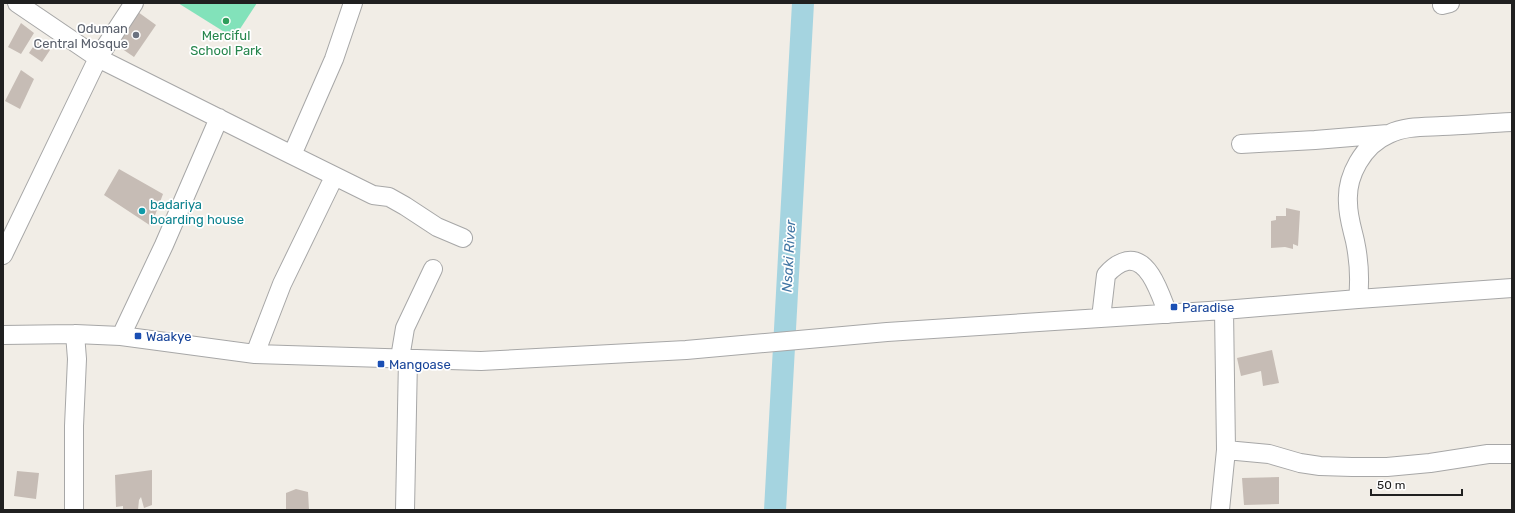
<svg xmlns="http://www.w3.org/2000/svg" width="1515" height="513" viewBox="0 0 1515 513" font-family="Rubik,sans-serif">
<rect width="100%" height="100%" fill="#f1ede6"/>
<!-- pitch -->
<path fill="#82e2ba" d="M 178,3 L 257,3 L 234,38 Z"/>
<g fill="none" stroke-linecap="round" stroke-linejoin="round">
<!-- river -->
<path stroke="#a5d4e0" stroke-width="22" d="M 775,510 L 803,3"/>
</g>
<!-- building -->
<path fill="#c6bcb5" d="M 138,12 L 156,25 L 134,57 L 115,44 Z
M 21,23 L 34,33 L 21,54 L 8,47 Z
M 39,38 L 52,47 L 42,62 L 29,53 Z
M 21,70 L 34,79 L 20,109 L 5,101 Z
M 119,169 L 163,194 L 151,226 L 104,195 Z
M 1286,208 L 1300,211 L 1298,246 L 1293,244 L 1293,249 L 1285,247 L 1271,248 L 1271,221 L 1276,220 L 1276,216 L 1286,216 Z
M 1272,350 L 1279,383 L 1263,386 L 1261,371 L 1241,376 L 1237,358 Z
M 152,470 L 152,505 L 144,508 L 141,497 L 139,500 L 138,510 L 123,510 L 123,506 L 116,507 L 115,475 Z
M 17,471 L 39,473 L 36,499 L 14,496 Z
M 1279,477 L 1279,504 L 1244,505 L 1242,478 Z
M 296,489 L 308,492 L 309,510 L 286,510 L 286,493 Z"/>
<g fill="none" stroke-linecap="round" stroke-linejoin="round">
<defs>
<path id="minor" d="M 134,3 L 98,58 L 292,155 L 334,59 L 353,3
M 1442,5 L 1450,3
M 1241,144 L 1315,140 L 1388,134
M 292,155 L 373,195 L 389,197 L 405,206 L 437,227 L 463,238
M 3,255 L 98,58 L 17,3
M 1358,299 C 1360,281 1359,260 1355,241 C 1352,228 1348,216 1348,203 C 1346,176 1363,145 1389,134 C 1405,126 1425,127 1442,126 C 1466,125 1489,123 1512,122
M 1101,318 L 1106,275 C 1112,268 1118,263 1127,261 C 1150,257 1161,297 1168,314
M 3,335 L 75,334 L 121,336 L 255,354 L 481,361 L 686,350 L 887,332 L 1224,310 L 1358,299 L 1512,288
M 121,336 L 164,245 L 219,118
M 255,354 L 282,284 L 334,177
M 400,358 L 405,328 L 433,269
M 1226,450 L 1269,454 L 1300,463 L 1320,466 L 1352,467 L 1387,467 L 1430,463 L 1488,454 L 1512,454
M 74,510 L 74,426 L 77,359 L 75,334
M 405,510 L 408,359
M 1220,510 L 1226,450 L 1224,310"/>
</defs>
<!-- minor casing -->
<use href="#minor" stroke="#a7a7a7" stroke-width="20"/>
<!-- minor -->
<use href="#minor" stroke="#fff" stroke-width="18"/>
</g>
<!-- markers -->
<circle fill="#2e9e5b" stroke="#fff" stroke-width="1.5" cx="226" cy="21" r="4"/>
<circle fill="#6b7280" stroke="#fff" stroke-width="1.5" cx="136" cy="35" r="4"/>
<circle fill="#0f9aa8" stroke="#fff" stroke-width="1.5" cx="142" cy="211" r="4"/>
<g fill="#1a4fb4" stroke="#fff" stroke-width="1.5">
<rect x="1170" y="303" width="8" height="8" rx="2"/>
<rect x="134" y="332" width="8" height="8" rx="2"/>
<rect x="377" y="360" width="8" height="8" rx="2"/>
</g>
<g text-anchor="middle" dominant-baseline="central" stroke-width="3.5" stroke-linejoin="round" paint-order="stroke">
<!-- worship labels -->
<g font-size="13" fill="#5b616d" stroke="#fff" text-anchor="end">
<text x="128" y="28">Oduman<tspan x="128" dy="15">Central Mosque</tspan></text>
</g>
<!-- leisure labels -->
<g font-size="13" fill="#27864d" stroke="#fff">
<text x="226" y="35">Merciful<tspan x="226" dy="15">School Park</tspan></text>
</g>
<!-- culture labels -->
<g font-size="13" fill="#0d838f" stroke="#fff" text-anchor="start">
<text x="150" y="204">badariya<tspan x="150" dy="15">boarding house</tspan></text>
</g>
<!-- transit labels -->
<g font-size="13" fill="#164399" stroke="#fff" text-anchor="start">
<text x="1182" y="307">Paradise</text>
<text x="146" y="336">Waakye</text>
<text x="389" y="364">Mangoase</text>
</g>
<!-- water labels -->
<g font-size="14" font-style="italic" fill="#4276a4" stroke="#fff">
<text transform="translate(789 256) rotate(-87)">Nsaki River</text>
</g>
</g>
<!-- border -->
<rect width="1515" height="513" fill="none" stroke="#202020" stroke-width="8"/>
<!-- scale -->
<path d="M1371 489v6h91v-6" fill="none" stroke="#202020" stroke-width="2"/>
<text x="1377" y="489" font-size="12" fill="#202020" stroke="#ffffff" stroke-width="3" paint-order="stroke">50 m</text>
</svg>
